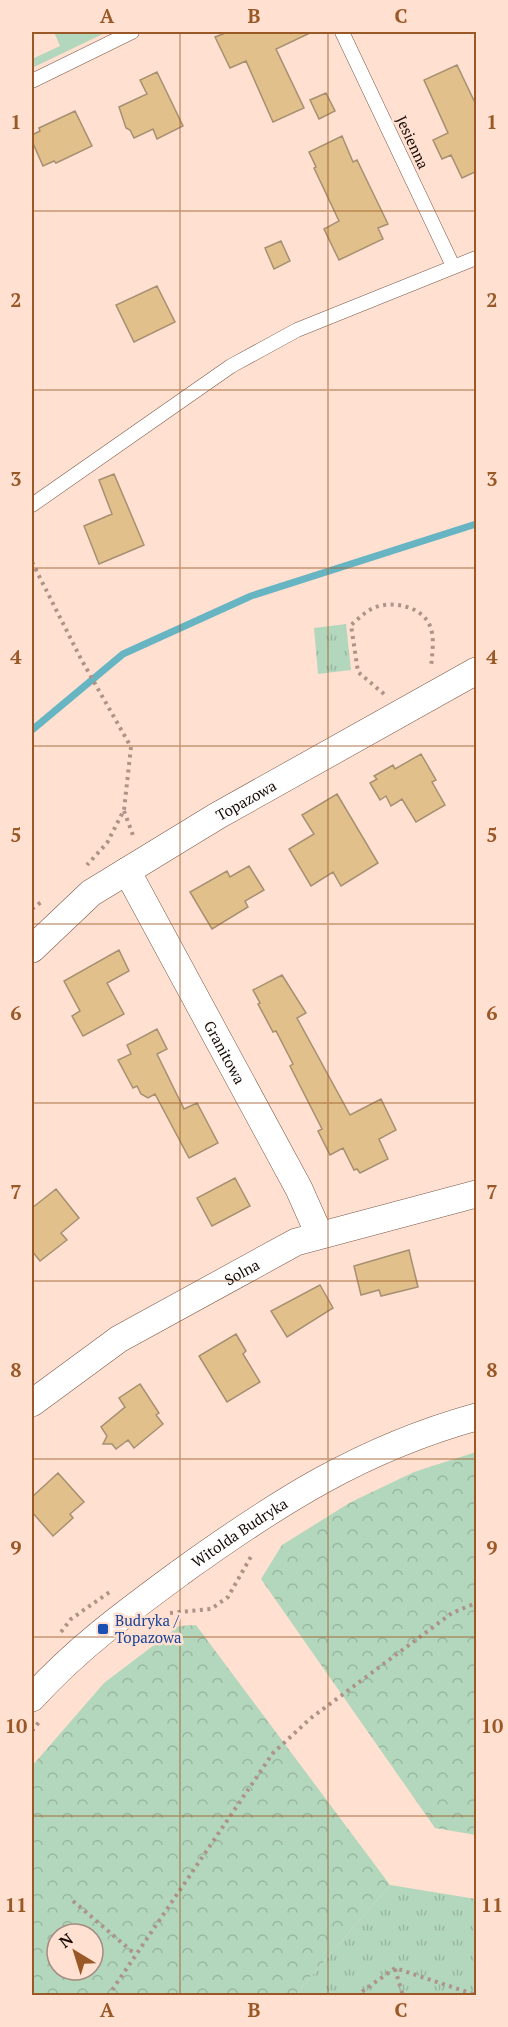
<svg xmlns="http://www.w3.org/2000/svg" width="508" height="2027" viewBox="0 0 508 2027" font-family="'PT Serif',serif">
<defs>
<pattern id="forest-crowns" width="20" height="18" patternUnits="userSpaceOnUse" patternTransform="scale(1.5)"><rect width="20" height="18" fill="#b3d7bc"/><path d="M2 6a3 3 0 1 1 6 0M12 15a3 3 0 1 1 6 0" fill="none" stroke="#99b7a0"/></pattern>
<pattern id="park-tufts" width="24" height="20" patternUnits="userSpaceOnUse" patternTransform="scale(1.5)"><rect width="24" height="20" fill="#b3d7bc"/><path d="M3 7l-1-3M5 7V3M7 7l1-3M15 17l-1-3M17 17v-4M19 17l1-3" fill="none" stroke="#99b7a0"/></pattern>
</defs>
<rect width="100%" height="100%" fill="#ffe0d1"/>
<!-- grass -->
<path fill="#b3d7bc" d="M 54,32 L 107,32 L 32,68 L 32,59 L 60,46 Z"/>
<!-- forest -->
<path fill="url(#forest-crowns)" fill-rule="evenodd" d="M 476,1452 L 476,1835 L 435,1828 L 261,1579 L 282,1545 L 351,1502 L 414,1472 Z
M 196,1625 L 390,1885 L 295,1995 L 32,1996 L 32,1766 L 104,1683 L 179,1626 ZM 57,1934 L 93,1934 L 93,1970 L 57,1970 Z"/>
<!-- park -->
<path fill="url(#park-tufts)" d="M 346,624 L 351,670 L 318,674 L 314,628 Z
M 390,1885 L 476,1899 L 476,1995 L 295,1995 Z"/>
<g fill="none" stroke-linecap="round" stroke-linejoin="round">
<!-- stream -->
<path stroke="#67b5c3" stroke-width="7" d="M 32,730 L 123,654 L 251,596 L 476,524"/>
</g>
<!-- building -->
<path fill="#e2c08b" stroke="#a59071" stroke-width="1.5" d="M 228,32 L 312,32 L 276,49 L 304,108 L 273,122 L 246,61 L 230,68 L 215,37 Z
M 457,65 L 477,107 L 477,171 L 462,178 L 451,155 L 442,159 L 433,140 L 448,133 L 424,80 Z
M 157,72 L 183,126 L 157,139 L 153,129 L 134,138 L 130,130 L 126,128 L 119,107 L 147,94 L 140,80 Z
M 326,93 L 335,111 L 319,119 L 310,100 Z
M 75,111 L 92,146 L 56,163 L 54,161 L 43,166 L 32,141 L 32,135 L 40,131 L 39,128 Z
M 342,136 L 353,162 L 357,160 L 388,224 L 378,228 L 383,239 L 339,260 L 324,229 L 339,221 L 314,168 L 316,167 L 309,152 Z
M 281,241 L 290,261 L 274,269 L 265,248 Z
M 157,286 L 175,322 L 134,342 L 116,305 Z
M 114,474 L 144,545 L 99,564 L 84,526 L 112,514 L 99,480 Z
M 421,754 L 436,780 L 432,782 L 445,805 L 416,822 L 402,799 L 391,806 L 386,796 L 380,800 L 370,783 L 377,779 L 374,776 L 393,765 L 395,769 Z
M 337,794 L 378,863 L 341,886 L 333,872 L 311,886 L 289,849 L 314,834 L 302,815 Z
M 249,866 L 264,890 L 245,901 L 248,907 L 212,929 L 190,892 L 227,871 L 230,877 Z
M 119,950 L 129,971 L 107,983 L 124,1014 L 83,1036 L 72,1016 L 80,1011 L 64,981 Z
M 282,975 L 306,1013 L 297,1018 L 350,1115 L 381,1099 L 396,1130 L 379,1139 L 388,1159 L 360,1173 L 357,1169 L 354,1170 L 343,1148 L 330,1155 L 318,1131 L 322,1129 L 290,1066 L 293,1064 L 276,1031 L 273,1032 L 258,1004 L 260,1003 L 253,990 Z
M 157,1029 L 167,1049 L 157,1054 L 184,1109 L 197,1103 L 218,1143 L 189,1158 L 155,1094 L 148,1098 L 141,1094 L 137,1086 L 133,1088 L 118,1060 L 131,1054 L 127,1045 Z
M 235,1178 L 250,1206 L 212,1226 L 197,1198 Z
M 56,1189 L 79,1218 L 61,1233 L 67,1240 L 40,1261 L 32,1251 L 32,1208 Z
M 409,1250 L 418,1287 L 381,1296 L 379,1290 L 361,1295 L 354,1266 Z
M 320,1285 L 333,1308 L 287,1337 L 271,1311 Z
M 236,1334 L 246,1351 L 243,1354 L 260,1382 L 227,1402 L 199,1356 Z
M 140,1384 L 159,1413 L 156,1415 L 163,1424 L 134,1448 L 128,1440 L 116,1449 L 112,1444 L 103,1444 L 107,1436 L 101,1427 L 125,1407 L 119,1398 Z
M 58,1473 L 84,1502 L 70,1514 L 73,1518 L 53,1536 L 32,1512 L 32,1497 Z"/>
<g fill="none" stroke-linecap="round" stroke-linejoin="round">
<defs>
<path id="service" d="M 342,32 L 453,266
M 32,81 L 132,32
M 32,505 L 231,366 L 297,330 L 476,258"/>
<g id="minor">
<path id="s1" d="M 127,871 L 299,1189 L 319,1234"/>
<path id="s2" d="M 32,949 L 91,893 L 217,816 L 476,671"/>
<path id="s3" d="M 32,1403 L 119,1339 L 296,1242 L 476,1194"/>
<path id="s4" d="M 32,1698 C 76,1649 128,1611 181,1572 C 277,1503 361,1449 476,1417"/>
</g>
</defs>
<!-- service casing -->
<use href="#service" stroke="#795949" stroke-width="15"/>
<!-- minor casing -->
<use href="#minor" stroke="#795949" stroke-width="28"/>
<!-- path -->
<path stroke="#ac9488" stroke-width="4" stroke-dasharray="3 4.5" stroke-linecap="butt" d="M 32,562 L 81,659 L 131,747 L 124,810 L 107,843 L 87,865
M 384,694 L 358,672 L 351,625 C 358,619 365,612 373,608 C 392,600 422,606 430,626 C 435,638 432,654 431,668
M 124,811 L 134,838
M 32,909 L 44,900
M 170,1613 L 211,1609 L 228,1597 L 253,1553
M 61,1632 L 71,1619 L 111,1591
M 32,1731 L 39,1722
M 73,1901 L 135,1954
M 395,1969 L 403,1996
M 108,1996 L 273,1753 L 311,1718 L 452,1613 L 476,1603
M 356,1996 L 395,1968 L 476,1995"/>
<!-- service -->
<use href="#service" stroke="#fff" stroke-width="14"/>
<!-- minor -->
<use href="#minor" stroke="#fff" stroke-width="27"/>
</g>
<!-- grid -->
<path fill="none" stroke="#9a5826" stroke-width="1.5" stroke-opacity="0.55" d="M 180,32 L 180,1996M 328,32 L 328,1996M 32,211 L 476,211M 32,390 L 476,390M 32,568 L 476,568M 32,746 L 476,746M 32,924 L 476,924M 32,1103 L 476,1103M 32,1281 L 476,1281M 32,1459 L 476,1459M 32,1637 L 476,1637M 32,1816 L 476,1816"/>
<!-- markers -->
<rect fill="#1a4fb4" stroke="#ffe0d1" stroke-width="2" x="97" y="1623" width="12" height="12" rx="3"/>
<g text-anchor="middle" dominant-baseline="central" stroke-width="5" stroke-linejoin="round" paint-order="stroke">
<!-- street labels -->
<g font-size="15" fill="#180b06" stroke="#ffe0d1">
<text transform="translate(413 142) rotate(65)">Jesienna</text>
<text stroke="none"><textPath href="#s2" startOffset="262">Topazowa</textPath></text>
<text stroke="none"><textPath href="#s1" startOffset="206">Granitowa</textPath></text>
<text stroke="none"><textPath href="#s3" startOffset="248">Solna</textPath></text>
<text stroke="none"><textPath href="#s4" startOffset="266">Witolda Budryka</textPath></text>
</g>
<!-- transit labels -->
<g font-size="15" fill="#164399" stroke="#ffe0d1" text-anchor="start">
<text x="115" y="1620">Budryka /<tspan x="115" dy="17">Topazowa</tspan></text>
</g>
</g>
<!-- border -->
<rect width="508" height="2027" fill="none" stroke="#ffe0d1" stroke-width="66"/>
<!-- north arrow -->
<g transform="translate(75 1952) rotate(322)"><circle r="28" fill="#ffe0d1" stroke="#a38b80" stroke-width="1.5"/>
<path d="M0-4.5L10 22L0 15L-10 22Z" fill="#9a5826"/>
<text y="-9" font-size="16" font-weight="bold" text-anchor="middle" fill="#180b06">N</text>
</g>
<rect x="33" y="33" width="442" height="1961" fill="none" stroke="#9a5826" stroke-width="2"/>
<g font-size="20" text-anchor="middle" font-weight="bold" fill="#9a5826">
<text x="107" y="23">A</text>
<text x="254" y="23">B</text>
<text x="401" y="23">C</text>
<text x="16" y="129">1</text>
<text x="492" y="129">1</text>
<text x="16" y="307">2</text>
<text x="492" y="307">2</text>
<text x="16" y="486">3</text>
<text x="492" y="486">3</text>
<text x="16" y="664">4</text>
<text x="492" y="664">4</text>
<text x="16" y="842">5</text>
<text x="492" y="842">5</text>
<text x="16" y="1020">6</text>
<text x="492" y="1020">6</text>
<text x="16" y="1199">7</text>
<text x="492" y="1199">7</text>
<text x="16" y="1377">8</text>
<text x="492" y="1377">8</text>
<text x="16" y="1555">9</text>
<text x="492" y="1555">9</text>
<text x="16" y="1733">10</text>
<text x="492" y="1733">10</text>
<text x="16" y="1912">11</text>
<text x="492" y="1912">11</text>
<text x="107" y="2017">A</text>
<text x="254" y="2017">B</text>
<text x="401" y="2017">C</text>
</g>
</svg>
